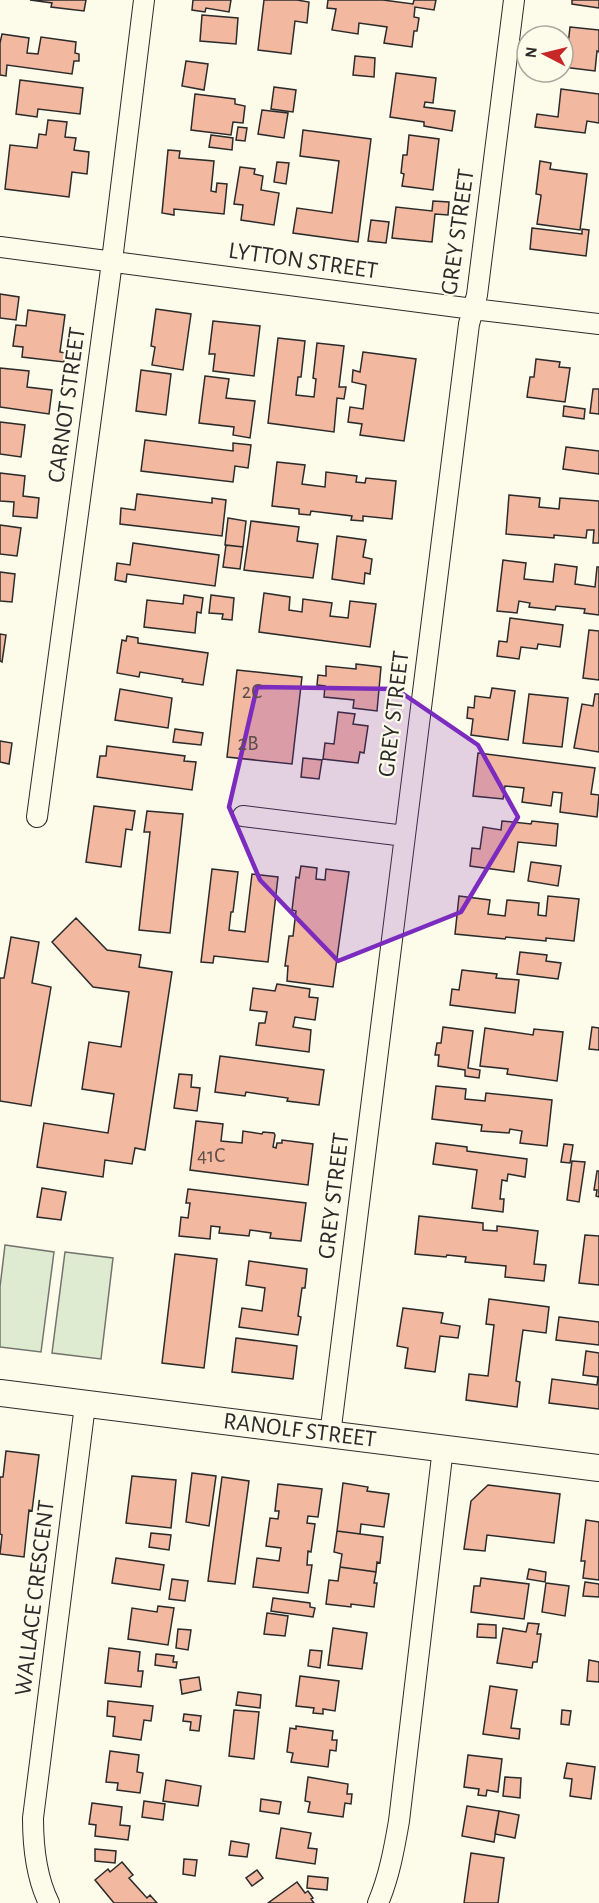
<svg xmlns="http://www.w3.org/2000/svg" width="599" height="1903" viewBox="0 0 599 1903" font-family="'Alegreya Sans',sans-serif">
<rect width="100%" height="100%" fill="#fdfbea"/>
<!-- green -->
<path fill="#deebd1" stroke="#74746e" stroke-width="1.5" d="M 5,1245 L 54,1252 L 41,1352 L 0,1347 L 0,1287 Z
M 65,1252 L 113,1258 L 101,1359 L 52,1353 Z"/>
<!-- building -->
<path fill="#f2b8a0" stroke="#2b2b2b" stroke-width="1.5" d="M 30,0 L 86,0 L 84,11 L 51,7 L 52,3 Z
M 193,0 L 231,0 L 229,12 L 206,8 L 205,12 L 192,10 Z
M 264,0 L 297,0 L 309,2 L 307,23 L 295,21 L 291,54 L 258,50 Z
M 328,0 L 383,0 L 413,4 L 414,0 L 436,0 L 434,10 L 415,7 L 414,17 L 419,18 L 417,31 L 414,31 L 412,47 L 384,43 L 387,27 L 359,23 L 358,34 L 332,30 L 336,9 L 327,8 Z
M 572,0 L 599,0 L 599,8 L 572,4 Z
M 202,15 L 238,18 L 236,44 L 200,41 Z
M 570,27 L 599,30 L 599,52 L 597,51 L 595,71 L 563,67 L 563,45 L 568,45 Z
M 2,34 L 29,38 L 27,53 L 38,54 L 41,37 L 76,42 L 75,53 L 79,54 L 79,61 L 74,61 L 72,74 L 7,65 L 6,76 L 0,75 L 0,43 Z
M 355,56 L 375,58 L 374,77 L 353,75 Z
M 186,61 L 208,64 L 204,90 L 182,86 Z
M 396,73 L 436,78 L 433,103 L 425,102 L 424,107 L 455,111 L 452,131 L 424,126 L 424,122 L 390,117 Z
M 20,80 L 83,88 L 80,114 L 38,109 L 37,117 L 16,114 Z
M 274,87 L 296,90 L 293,112 L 271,109 Z
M 561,89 L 599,94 L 599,123 L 587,121 L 585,133 L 535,127 L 537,114 L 558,117 Z
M 195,94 L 235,99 L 235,104 L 245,106 L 243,123 L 233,122 L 231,135 L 191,130 Z
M 262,110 L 288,113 L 284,138 L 258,134 Z
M 48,120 L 67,122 L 65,137 L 76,138 L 74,150 L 89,152 L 87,174 L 72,172 L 69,197 L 5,189 L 10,145 L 37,148 L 39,134 L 46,135 Z
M 238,127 L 247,128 L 245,141 L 236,140 Z
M 303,130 L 371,139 L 358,242 L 293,233 L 297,208 L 332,213 L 339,161 L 300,156 Z
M 211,135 L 233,138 L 232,150 L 209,147 Z
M 409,135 L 439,139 L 433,190 L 402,186 L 404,174 L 401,173 L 403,155 L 407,155 Z
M 168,150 L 180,151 L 179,158 L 214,161 L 211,191 L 216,192 L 217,183 L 227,184 L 224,214 L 174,209 L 174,215 L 162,213 Z
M 540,161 L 551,163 L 550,169 L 587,174 L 580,230 L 537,224 L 541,196 L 541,195 L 536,194 Z
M 277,162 L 289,163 L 286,184 L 274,182 Z
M 240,167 L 255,169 L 254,174 L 263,176 L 261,190 L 279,193 L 274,225 L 241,220 L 243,205 L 234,204 Z
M 433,201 L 449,202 L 448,215 L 435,214 L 432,242 L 392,238 L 396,207 L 432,211 Z
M 371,220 L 389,222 L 386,243 L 368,241 Z
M 532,228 L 582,234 L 582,229 L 589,230 L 586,256 L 530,249 Z
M 0,294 L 19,297 L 16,320 L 0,318 Z
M 156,309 L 191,314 L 183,370 L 152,365 L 155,347 L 151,346 Z
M 28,310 L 65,315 L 60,352 L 65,353 L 64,362 L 22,357 L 23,347 L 13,346 L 16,325 L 26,326 Z
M 213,321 L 260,326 L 254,376 L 213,371 L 215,354 L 209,354 Z
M 278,338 L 305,341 L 301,377 L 298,377 L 296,395 L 314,397 L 316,379 L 313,378 L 317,343 L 344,346 L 339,387 L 346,387 L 344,399 L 337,398 L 334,432 L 268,423 Z
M 363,352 L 416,359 L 404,441 L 360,435 L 362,424 L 348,422 L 350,407 L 363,409 L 366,385 L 352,382 L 353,370 L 360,372 Z
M 536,359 L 560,362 L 559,367 L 570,368 L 565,402 L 527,397 L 530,377 L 534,377 Z
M 0,368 L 29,371 L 27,387 L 52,390 L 49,414 L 0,407 Z
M 141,370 L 171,374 L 166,415 L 136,411 Z
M 205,376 L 229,379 L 226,398 L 255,401 L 250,438 L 233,435 L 234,427 L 199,423 Z
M 593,389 L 599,389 L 599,414 L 590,413 Z
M 564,406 L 585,409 L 584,419 L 563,416 Z
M 0,422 L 25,425 L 21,457 L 0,454 Z
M 145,440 L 233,451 L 233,443 L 251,445 L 248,468 L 235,466 L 233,482 L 141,471 Z
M 566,447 L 599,451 L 599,474 L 563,469 Z
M 277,462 L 305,465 L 302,484 L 325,487 L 326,472 L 357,476 L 356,482 L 365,483 L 366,478 L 396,481 L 392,519 L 363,516 L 363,521 L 351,520 L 352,516 L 311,511 L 310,515 L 299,514 L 299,509 L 272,506 Z
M 0,473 L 25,476 L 23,496 L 39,498 L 37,518 L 13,516 L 14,502 L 0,501 Z
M 137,494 L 212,503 L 212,498 L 226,500 L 222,536 L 120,524 L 121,508 L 135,510 Z
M 509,495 L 540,498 L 539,507 L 559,509 L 560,498 L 599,501 L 599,543 L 593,543 L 594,530 L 587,530 L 586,538 L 554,535 L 554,538 L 506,534 Z
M 228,518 L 246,521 L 243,547 L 225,545 Z
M 251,521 L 299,527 L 297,541 L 318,544 L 313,578 L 244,570 Z
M 0,525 L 21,528 L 17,556 L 0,554 Z
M 337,536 L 366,540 L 363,557 L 372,559 L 370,574 L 365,573 L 364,584 L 332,579 Z
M 133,543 L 219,555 L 215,586 L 127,574 L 126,582 L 115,580 L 117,563 L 130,565 Z
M 226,545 L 243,547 L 240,569 L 223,567 Z
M 503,560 L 526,563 L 524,579 L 553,582 L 555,564 L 577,567 L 575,584 L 595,587 L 597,567 L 599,567 L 599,615 L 584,613 L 585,609 L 556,606 L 555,610 L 529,607 L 530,603 L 519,601 L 517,613 L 497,611 Z
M 0,572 L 15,574 L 12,602 L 0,601 Z
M 264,593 L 290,597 L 289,610 L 302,612 L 303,599 L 332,603 L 330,616 L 348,618 L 350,601 L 376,604 L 370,647 L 259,632 Z
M 184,595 L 203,598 L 201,613 L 197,612 L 195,633 L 144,627 L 147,600 L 183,604 Z
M 211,595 L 234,598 L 232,620 L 222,619 L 223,614 L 209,613 Z
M 510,618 L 563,625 L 560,647 L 538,644 L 537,649 L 521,647 L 519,659 L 497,656 L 499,641 L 507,642 Z
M 589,630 L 599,631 L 599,680 L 583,678 Z
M 0,634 L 6,635 L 2,662 L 0,661 Z
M 127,636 L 138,638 L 138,643 L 208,653 L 203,685 L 182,682 L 183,679 L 140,672 L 139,677 L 117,673 L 122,640 L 126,641 Z
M 356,664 L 381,667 L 377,711 L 353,708 L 354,700 L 324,697 L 325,686 L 317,685 L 318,675 L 326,676 L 326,666 L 356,669 Z
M 237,670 L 302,677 L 292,764 L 227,757 Z
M 492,688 L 515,691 L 508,740 L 471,735 L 473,719 L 467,718 L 468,707 L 474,708 L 475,696 L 490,698 Z
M 120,689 L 172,698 L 168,728 L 115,720 Z
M 529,694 L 568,698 L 562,747 L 523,743 Z
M 595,694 L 599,694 L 599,752 L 574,748 L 582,704 L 593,706 Z
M 338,712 L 355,714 L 353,724 L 368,726 L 364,753 L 360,752 L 358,763 L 323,759 L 325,743 L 334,744 Z
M 175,729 L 203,733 L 201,745 L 173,742 Z
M 0,741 L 12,743 L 9,764 L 0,762 Z
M 107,746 L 185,756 L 184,761 L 196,762 L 192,790 L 97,777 L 100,756 L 106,756 Z
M 478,753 L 595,768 L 591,794 L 599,795 L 597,817 L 560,812 L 562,793 L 553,792 L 551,806 L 522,802 L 524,788 L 505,786 L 503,799 L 473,796 Z
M 303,758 L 322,760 L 319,779 L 301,777 Z
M 94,806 L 135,811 L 132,830 L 126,829 L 121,867 L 86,862 Z
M 147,811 L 183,814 L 170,933 L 139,930 L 150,832 L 144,832 Z
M 502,821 L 531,824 L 532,821 L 558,824 L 556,846 L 518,842 L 514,872 L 470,866 L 472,848 L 480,849 L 483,827 L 501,830 Z
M 531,862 L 561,866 L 558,886 L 528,881 Z
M 301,866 L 317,868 L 316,879 L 325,880 L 326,869 L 349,872 L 333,987 L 287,981 L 288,966 L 285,966 L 289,936 L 293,936 L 296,911 L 292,910 L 296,877 L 299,878 Z
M 212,869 L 238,872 L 233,912 L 231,912 L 229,930 L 245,932 L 252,874 L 278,877 L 268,962 L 214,956 L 213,963 L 201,962 Z
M 459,896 L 490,900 L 488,914 L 505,916 L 507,900 L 539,903 L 538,915 L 546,916 L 548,896 L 579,899 L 574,941 L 546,938 L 546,941 L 506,937 L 505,939 L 455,934 Z
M 76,918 L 107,950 L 141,955 L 139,967 L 172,972 L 145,1150 L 135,1148 L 132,1164 L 105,1160 L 103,1177 L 37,1167 L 44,1123 L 108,1133 L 114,1094 L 82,1089 L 89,1042 L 121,1047 L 129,992 L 93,987 L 52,942 Z
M 11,937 L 39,942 L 32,983 L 51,987 L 31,1106 L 0,1101 L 0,978 L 4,978 Z
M 520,952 L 547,955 L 546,961 L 561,963 L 558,979 L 517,974 Z
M 462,970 L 497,974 L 496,978 L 519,980 L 515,1013 L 450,1005 L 452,989 L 459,990 Z
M 277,984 L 310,989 L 309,997 L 318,998 L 315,1020 L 295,1017 L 293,1027 L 311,1030 L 309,1052 L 256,1045 L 259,1023 L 265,1023 L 267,1012 L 250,1010 L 253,988 L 275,991 Z
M 443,1027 L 473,1031 L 468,1068 L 480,1070 L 479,1078 L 465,1076 L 465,1070 L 438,1066 L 439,1055 L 435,1055 L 437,1043 L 441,1043 Z
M 592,1027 L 599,1028 L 599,1050 L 589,1049 Z
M 485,1028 L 533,1035 L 534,1029 L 563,1032 L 557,1081 L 507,1074 L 508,1069 L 480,1066 Z
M 220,1056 L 324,1070 L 319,1105 L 287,1101 L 288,1098 L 246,1092 L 245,1096 L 215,1092 Z
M 179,1074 L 192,1075 L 191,1087 L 200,1088 L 197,1111 L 174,1108 Z
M 436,1086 L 466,1089 L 465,1099 L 485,1101 L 486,1093 L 552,1100 L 547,1146 L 520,1143 L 522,1131 L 510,1129 L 509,1133 L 481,1131 L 482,1125 L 432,1119 Z
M 196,1121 L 223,1124 L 221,1141 L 242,1143 L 243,1131 L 262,1134 L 263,1132 L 274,1133 L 275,1135 L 273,1147 L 276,1148 L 277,1143 L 282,1143 L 282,1140 L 313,1144 L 308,1185 L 190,1170 Z
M 436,1143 L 467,1147 L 467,1151 L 527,1159 L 525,1177 L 508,1174 L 507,1181 L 502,1180 L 500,1199 L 504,1199 L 503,1212 L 472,1208 L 477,1170 L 433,1164 Z
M 564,1144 L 573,1145 L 570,1163 L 561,1162 Z
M 572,1161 L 585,1162 L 579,1202 L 567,1200 Z
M 597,1171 L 599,1171 L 599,1197 L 596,1196 L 597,1190 L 594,1190 Z
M 42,1188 L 66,1192 L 61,1220 L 37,1217 Z
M 188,1189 L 306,1203 L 301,1241 L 270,1238 L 271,1233 L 250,1230 L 249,1236 L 219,1233 L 220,1227 L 211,1226 L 210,1239 L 179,1236 L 181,1217 L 188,1218 L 190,1203 L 186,1203 Z
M 419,1216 L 483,1223 L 483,1230 L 497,1231 L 497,1226 L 538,1231 L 534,1264 L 546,1265 L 544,1281 L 505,1277 L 506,1266 L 465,1262 L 466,1257 L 447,1255 L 446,1257 L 415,1254 Z
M 585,1235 L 599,1236 L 599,1285 L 579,1283 Z
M 175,1254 L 217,1259 L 204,1368 L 162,1363 Z
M 249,1261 L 307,1269 L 305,1288 L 302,1288 L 298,1316 L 301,1317 L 298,1335 L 239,1327 L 242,1308 L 262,1311 L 265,1288 L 246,1285 Z
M 489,1299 L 549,1307 L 546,1333 L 523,1330 L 516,1381 L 520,1382 L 517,1407 L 466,1400 L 469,1374 L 488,1376 L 494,1325 L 486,1324 Z
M 403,1308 L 443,1313 L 441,1323 L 460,1326 L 458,1338 L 440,1336 L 435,1372 L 405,1368 L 408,1348 L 397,1346 Z
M 559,1317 L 599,1322 L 599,1345 L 556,1340 Z
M 236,1338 L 297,1346 L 293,1379 L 232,1372 Z
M 586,1351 L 599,1353 L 599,1409 L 549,1403 L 552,1379 L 597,1385 L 598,1377 L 583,1375 Z
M 6,1451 L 39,1455 L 32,1511 L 29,1510 L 24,1557 L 0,1554 L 2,1535 L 0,1534 L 0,1477 L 3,1477 Z
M 192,1473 L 216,1476 L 209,1526 L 186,1522 Z
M 132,1476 L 176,1480 L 171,1528 L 126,1523 Z
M 222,1477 L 249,1481 L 235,1584 L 208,1581 Z
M 343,1483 L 368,1487 L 367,1491 L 389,1494 L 384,1527 L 361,1524 L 360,1534 L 337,1531 Z
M 278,1484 L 322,1489 L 318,1517 L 308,1516 L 307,1523 L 315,1524 L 311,1552 L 308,1551 L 307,1565 L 312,1565 L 308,1593 L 253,1587 L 257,1558 L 279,1561 L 281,1548 L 266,1546 L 270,1518 L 278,1519 L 279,1511 L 275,1511 Z
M 488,1485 L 560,1494 L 554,1543 L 487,1535 L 485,1551 L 464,1549 L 471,1501 Z
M 586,1520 L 599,1522 L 599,1580 L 583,1578 L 585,1561 L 581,1561 Z
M 337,1531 L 383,1537 L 380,1563 L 377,1562 L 376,1572 L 340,1567 L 342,1554 L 334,1552 Z
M 151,1533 L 171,1535 L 169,1550 L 149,1547 Z
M 116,1558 L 164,1565 L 160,1590 L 112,1583 Z
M 340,1567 L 376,1572 L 374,1583 L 377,1583 L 374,1607 L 351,1604 L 351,1607 L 326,1604 L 329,1580 L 338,1581 Z
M 529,1569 L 546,1572 L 545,1582 L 527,1579 Z
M 481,1578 L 529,1584 L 524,1619 L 471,1612 L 474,1586 L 480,1586 Z
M 172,1579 L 188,1581 L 185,1601 L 169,1599 Z
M 585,1582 L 599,1584 L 599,1597 L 583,1596 Z
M 546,1583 L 569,1586 L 565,1616 L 542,1612 Z
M 273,1598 L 310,1603 L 310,1607 L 315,1608 L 313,1617 L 271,1611 Z
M 158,1606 L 174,1608 L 168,1645 L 128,1639 L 132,1608 L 157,1612 Z
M 267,1613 L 288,1616 L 285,1636 L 264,1634 Z
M 528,1623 L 539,1624 L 537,1634 L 541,1634 L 537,1662 L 533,1662 L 532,1668 L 497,1663 L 503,1628 L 526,1632 Z
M 478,1624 L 496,1625 L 496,1638 L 477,1637 Z
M 333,1628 L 367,1633 L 362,1669 L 328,1665 Z
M 178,1629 L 191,1630 L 188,1650 L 176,1648 Z
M 109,1648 L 140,1652 L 138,1671 L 143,1671 L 141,1687 L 105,1683 Z
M 310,1650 L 322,1651 L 320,1668 L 308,1666 Z
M 156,1654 L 174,1656 L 173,1662 L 177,1662 L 176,1668 L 155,1665 Z
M 589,1660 L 599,1662 L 599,1682 L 587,1681 Z
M 300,1676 L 339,1681 L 335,1711 L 323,1709 L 323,1714 L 313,1713 L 314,1708 L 296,1706 Z
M 199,1677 L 201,1690 L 182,1694 L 180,1680 Z
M 490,1686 L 517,1690 L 511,1728 L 520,1729 L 519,1739 L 483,1734 Z
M 238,1692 L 261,1695 L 260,1708 L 236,1705 Z
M 108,1701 L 153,1706 L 151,1721 L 144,1720 L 141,1740 L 113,1736 L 115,1717 L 107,1716 Z
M 234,1710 L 259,1712 L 254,1759 L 229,1756 Z
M 562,1710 L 571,1711 L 569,1725 L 561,1724 Z
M 184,1714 L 201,1716 L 199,1731 L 190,1730 L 191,1722 L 183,1721 Z
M 296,1726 L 333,1731 L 332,1740 L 337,1740 L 336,1751 L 330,1750 L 328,1767 L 291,1762 L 293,1753 L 287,1752 L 290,1728 L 296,1729 Z
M 110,1751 L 139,1755 L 137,1772 L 143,1773 L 140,1793 L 117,1790 L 118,1783 L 106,1782 Z
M 468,1755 L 502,1759 L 498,1792 L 487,1790 L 486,1796 L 478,1795 L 479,1789 L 464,1787 Z
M 567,1763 L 595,1767 L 591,1799 L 570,1796 L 572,1779 L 564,1778 Z
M 308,1777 L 348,1784 L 347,1794 L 352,1794 L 351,1804 L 345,1803 L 343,1817 L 308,1812 L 310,1802 L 305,1801 Z
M 505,1777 L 521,1778 L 520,1798 L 503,1796 Z
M 166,1780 L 201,1786 L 198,1806 L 163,1801 Z
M 261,1799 L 281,1802 L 279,1814 L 260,1811 Z
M 144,1801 L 165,1804 L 163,1820 L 142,1817 Z
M 92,1803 L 122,1807 L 120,1825 L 130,1826 L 128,1840 L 95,1836 L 96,1825 L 89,1824 Z
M 467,1806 L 499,1811 L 494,1842 L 462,1836 Z
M 499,1811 L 519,1815 L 515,1838 L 495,1834 Z
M 281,1828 L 311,1833 L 308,1848 L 317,1849 L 315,1864 L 276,1858 Z
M 231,1841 L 249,1844 L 247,1857 L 229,1855 Z
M 95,1849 L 116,1851 L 115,1863 L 95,1861 Z
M 471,1853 L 504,1858 L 498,1903 L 464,1903 Z
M 184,1859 L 197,1860 L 195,1876 L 183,1874 Z
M 122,1862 L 133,1875 L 129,1878 L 147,1898 L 150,1895 L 157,1903 L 114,1903 L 95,1880 L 108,1869 L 110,1872 Z
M 257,1870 L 263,1878 L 252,1886 L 246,1878 Z
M 308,1876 L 328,1878 L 327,1890 L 307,1888 Z
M 297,1882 L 305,1893 L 308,1891 L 313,1898 L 311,1899 L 314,1903 L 268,1903 Z"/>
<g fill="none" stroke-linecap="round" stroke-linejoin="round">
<defs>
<path id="minor" d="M 0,247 L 473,309 L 599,324
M 243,816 L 405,836
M 37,817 L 110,277 L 144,0
M 330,1435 L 469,324 L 477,295 L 514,0
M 49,1903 C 36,1877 33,1847 33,1818 L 85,1405
M 378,1903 C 389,1877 394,1850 399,1821 L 443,1448"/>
<g id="tertiary">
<path id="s1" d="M 0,1393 L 599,1468"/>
</g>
</defs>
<!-- minor casing -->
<use href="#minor" stroke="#2b2b2b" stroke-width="22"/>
<!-- tertiary casing -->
<use href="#tertiary" stroke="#2b2b2b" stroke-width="28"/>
<!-- minor -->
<use href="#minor" stroke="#fdfbea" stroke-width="20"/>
<!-- tertiary -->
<use href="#tertiary" stroke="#fdfbea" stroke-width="26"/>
</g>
<!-- marked area -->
<path fill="#7b2cbf" fill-opacity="0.2" stroke="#7b2cbf" stroke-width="4.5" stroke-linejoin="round" d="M 257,687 L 396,689 L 478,745 L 518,817 L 461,912 L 338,961 L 260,880 L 229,807 Z"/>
<g text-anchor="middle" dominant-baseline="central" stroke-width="4.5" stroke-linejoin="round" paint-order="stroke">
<!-- number labels -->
<g font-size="21" fill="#5d4e48">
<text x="252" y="691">2C</text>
<text x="248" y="743">2B</text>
<text x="211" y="1155">41C</text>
</g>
<!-- street labels -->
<g font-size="24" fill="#2b2b2b" stroke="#fdfbea">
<text transform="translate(458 232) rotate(-82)">GREY STREET</text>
<text transform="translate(303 261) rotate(8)">LYTTON STREET</text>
<text transform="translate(67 405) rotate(-82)">CARNOT STREET</text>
<text transform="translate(394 714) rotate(-83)">GREY STREET</text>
<text transform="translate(334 1196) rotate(-83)">GREY STREET</text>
<text stroke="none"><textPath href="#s1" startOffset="302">RANOLF STREET</textPath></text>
<text transform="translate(35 1598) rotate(-83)">WALLACE CRESCENT</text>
</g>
</g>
<!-- north arrow -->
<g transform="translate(545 54) rotate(277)"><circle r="28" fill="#fdfbea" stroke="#a9a89e" stroke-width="1.5"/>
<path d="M0-4.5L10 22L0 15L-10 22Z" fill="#c62828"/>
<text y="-9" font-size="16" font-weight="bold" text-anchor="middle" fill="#2b2b2b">N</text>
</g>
</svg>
